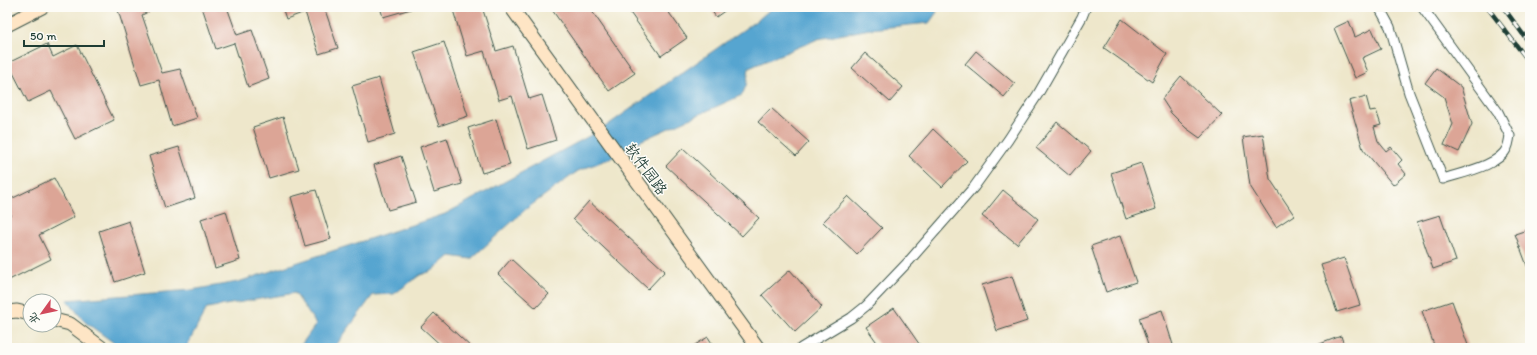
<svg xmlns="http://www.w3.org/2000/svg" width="1537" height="355" viewBox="0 0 1537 355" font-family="Itim,'LXGW WenKai TC',sans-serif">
<rect width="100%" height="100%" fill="#fdfcf7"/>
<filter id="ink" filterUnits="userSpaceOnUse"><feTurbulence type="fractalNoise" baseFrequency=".025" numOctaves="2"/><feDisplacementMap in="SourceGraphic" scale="8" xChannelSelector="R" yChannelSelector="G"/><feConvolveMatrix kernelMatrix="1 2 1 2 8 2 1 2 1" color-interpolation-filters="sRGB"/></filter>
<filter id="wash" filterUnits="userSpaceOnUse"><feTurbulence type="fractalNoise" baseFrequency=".012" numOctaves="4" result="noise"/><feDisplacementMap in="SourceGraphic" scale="16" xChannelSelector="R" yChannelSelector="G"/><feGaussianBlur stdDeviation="0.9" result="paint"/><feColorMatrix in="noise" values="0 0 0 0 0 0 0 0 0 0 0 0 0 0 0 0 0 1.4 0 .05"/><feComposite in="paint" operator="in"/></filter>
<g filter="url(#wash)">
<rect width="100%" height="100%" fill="#eee7cb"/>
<!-- water -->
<path fill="#57a5d0" stroke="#3b7182" d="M 773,7 L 934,7 L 937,12 L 929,23 L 870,29 L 818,39 L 749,68 L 746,86 L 742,95 L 627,147 L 613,157 L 578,171 L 526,209 L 471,259 L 450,256 L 432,271 L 420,275 L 394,294 L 373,295 L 334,348 L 299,348 L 316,324 L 295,293 L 207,308 L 186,348 L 121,348 L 85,322 L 67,300 L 191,290 L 238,282 L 445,214 L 602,129 L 760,18 Z"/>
<g id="blocks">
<!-- building -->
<path fill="#dca596" d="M 117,7 L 158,7 L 142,15 L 162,73 L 180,69 L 197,118 L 172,126 L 159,80 L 141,85 Z
M 202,7 L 227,7 L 237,35 L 252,30 L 269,79 L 248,87 L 234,43 L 216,49 Z
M 282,7 L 324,7 L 338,48 L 319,54 L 305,12 L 286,19 Z
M 380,7 L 410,7 L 411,9 L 383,17 Z
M 464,7 L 482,7 L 496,51 L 513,46 L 529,99 L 542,95 L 556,140 L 528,149 L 512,96 L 499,100 L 484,51 L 467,56 L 453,10 Z
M 550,7 L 589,7 L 635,73 L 609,91 Z
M 626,7 L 665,7 L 687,38 L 661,56 Z
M 709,7 L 730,7 L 716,17 Z
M 1122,19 L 1167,54 L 1152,82 L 1104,48 Z
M 1349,21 L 1355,37 L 1372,29 L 1381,49 L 1362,58 L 1368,72 L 1355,78 L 1334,28 Z
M 444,42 L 468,116 L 439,126 L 414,52 Z
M 47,44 L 53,57 L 77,45 L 114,120 L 75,139 L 51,91 L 28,102 L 8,63 Z
M 976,51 L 1015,84 L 1004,97 L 965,64 Z
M 865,53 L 903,87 L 890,102 L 852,68 Z
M 1436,68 L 1461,87 L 1472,124 L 1459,152 L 1444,145 L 1453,124 L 1444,97 L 1425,83 Z
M 1181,76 L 1222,115 L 1200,138 L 1186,128 L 1171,113 L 1162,99 Z
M 379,78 L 395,134 L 368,142 L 352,86 Z
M 1366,96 L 1370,111 L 1376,110 L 1381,125 L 1374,127 L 1378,141 L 1386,151 L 1391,147 L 1402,160 L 1398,164 L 1406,174 L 1393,185 L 1363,149 L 1349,101 Z
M 771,108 L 809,142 L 796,156 L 758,122 Z
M 283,117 L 299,169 L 269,178 L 253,127 Z
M 496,119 L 510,165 L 482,173 L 468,128 Z
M 1057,122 L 1091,151 L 1070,176 L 1036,148 Z
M 933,129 L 967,161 L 942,187 L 909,156 Z
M 1263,134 L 1270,179 L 1294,215 L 1276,227 L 1250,186 L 1243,137 Z
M 447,138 L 462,184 L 434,192 L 420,147 Z
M 179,147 L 195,198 L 165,208 L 149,156 Z
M 683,148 L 759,218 L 742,236 L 666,166 Z
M 401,156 L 416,202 L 388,210 L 374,165 Z
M 1141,163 L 1156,209 L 1126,219 L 1111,173 Z
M 54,178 L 74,217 L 39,235 L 51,259 L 7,281 L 7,217 L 11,215 L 7,206 L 7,201 Z
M 316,190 L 331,239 L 305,246 L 291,197 Z
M 1003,190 L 1038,219 L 1017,244 L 982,216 Z
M 848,196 L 882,228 L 857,254 L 823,222 Z
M 589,201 L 665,271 L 648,289 L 573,219 Z
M 226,211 L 240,260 L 215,268 L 201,219 Z
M 1440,215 L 1456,261 L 1433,269 L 1417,222 Z
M 129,221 L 145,272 L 115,282 L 99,231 Z
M 1530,229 L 1530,271 L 1529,271 L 1515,234 Z
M 1120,236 L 1136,282 L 1106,292 L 1091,246 Z
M 1344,258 L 1360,305 L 1337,312 L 1321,265 Z
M 511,259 L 549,294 L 536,308 L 498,274 Z
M 790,270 L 822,307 L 795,332 L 762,295 Z
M 1012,276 L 1027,321 L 997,331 L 982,285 Z
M 1452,301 L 1469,348 L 1435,348 L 1422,311 Z
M 894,308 L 922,348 L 881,348 L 866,327 Z
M 1162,310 L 1174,348 L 1149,348 L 1139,318 Z
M 434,313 L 472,348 L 444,348 L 421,327 Z
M 1341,336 L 1345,348 L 1312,348 L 1312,347 Z
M 708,337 L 715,348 L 690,348 Z"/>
</g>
</g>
<g filter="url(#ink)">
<use href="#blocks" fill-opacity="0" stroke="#3e564b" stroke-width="1"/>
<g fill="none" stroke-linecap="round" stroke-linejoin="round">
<defs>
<path id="street" d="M 1379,7 L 1390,27 L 1409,93 L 1443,179 C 1460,173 1499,166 1507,148 C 1509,144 1509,140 1510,136 L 1498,112 L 1422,7
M 801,348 L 851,318 L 866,306 L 909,261 L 974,187 L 1008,140 L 1038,94 L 1082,17 L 1086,7"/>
<path id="secondary" d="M 511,7 L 758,348
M 7,25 L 42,7
M 7,312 L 17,311 L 30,314
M 54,320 L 70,324 L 102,348"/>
</defs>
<!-- street casing -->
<use href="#street" stroke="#3e564b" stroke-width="11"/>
<!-- secondary casing -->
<use href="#secondary" stroke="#3e564b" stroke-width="15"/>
<!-- street -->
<use href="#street" stroke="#fff" stroke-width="9"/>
<!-- secondary -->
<use href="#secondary" stroke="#fee5c5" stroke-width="13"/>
<defs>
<path id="rail" d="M 1487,7 L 1530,63
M 1503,7 L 1530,44"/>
</defs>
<!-- rail casing -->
<use href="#rail" stroke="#1f3d34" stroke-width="4.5"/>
<!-- rail -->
<use href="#rail" stroke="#fdfcf7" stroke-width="3" stroke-dasharray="9" stroke-linecap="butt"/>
</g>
</g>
<g text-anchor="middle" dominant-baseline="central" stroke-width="3" stroke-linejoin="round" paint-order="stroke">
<!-- street labels -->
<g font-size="15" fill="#1f3d34" stroke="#fdfcf7">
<text transform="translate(646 169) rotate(54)">软件园路</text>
</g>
</g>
<!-- margin -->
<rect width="1537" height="355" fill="none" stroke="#fdfcf7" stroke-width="24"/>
<!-- north arrow -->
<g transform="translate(42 313) rotate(237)"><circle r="19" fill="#fdfcf7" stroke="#a4b0a9"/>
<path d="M0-3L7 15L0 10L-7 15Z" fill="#d1495b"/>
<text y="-6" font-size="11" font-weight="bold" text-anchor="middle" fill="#1f3d34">北</text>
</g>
<!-- scale -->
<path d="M24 40v6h80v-6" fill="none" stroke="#1f3d34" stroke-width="2"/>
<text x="30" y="40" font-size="12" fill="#1f3d34" stroke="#fdfcf7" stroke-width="3" paint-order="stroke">50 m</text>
</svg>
